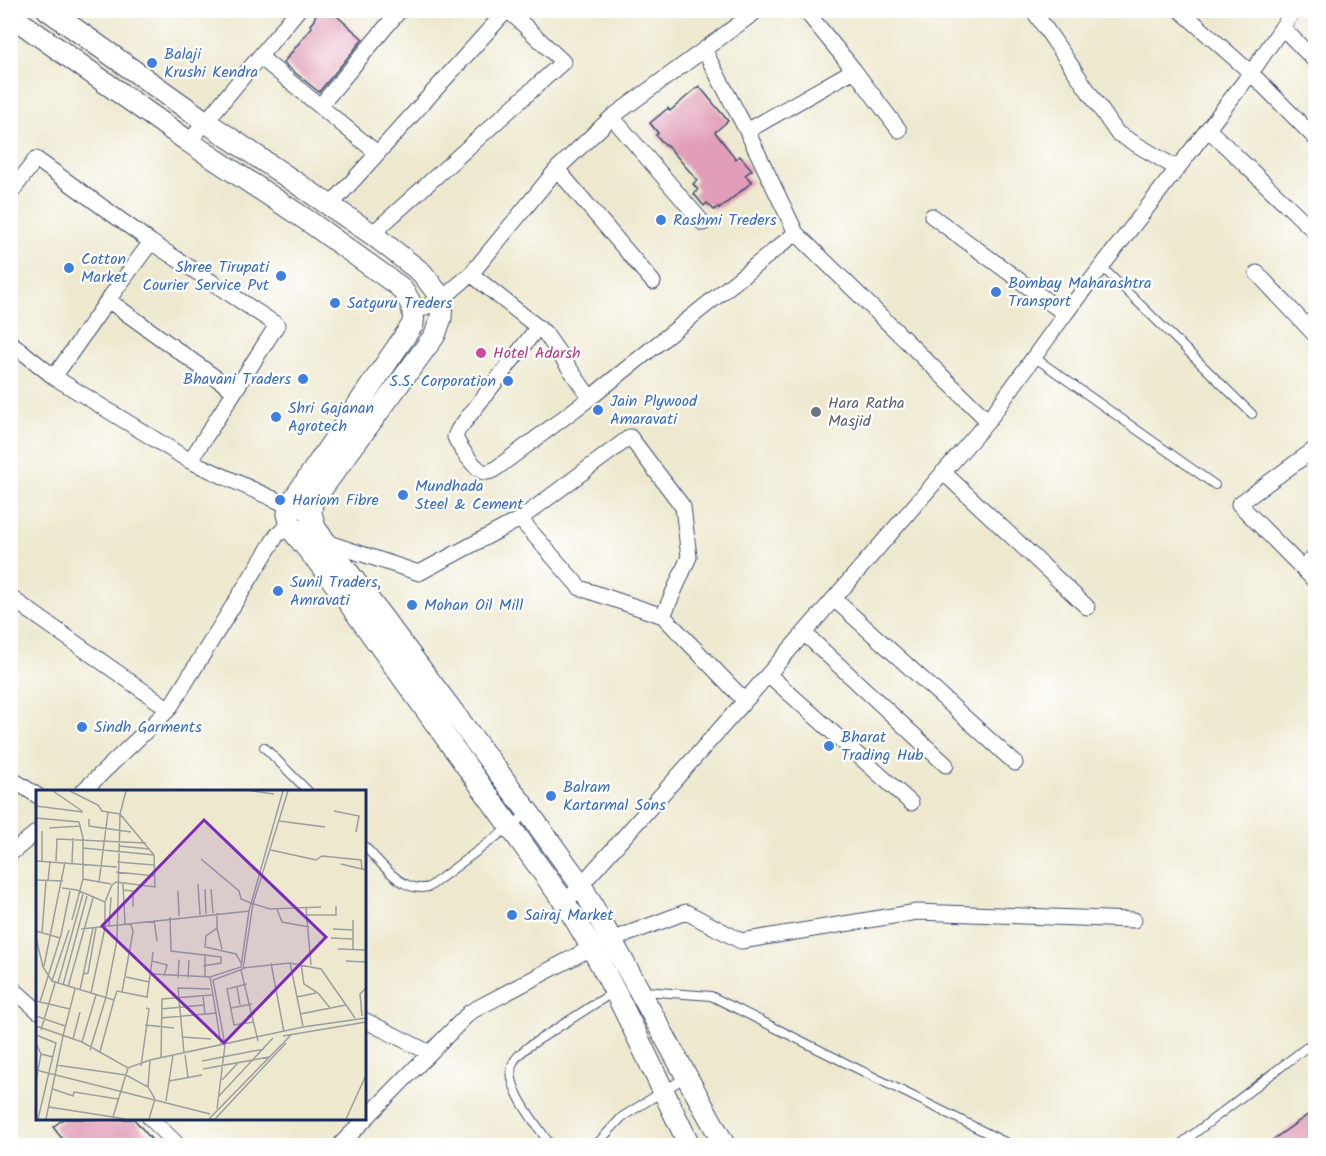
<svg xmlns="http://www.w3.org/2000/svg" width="1326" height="1156" viewBox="0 0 1326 1156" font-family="Kalam,sans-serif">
<rect width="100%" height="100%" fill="#fff"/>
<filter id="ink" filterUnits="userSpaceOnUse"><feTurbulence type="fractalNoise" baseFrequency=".0167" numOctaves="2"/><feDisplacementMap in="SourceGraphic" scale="12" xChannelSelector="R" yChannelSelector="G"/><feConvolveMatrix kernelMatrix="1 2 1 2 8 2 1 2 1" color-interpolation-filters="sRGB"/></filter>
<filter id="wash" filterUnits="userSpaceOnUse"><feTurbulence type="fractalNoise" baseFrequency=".008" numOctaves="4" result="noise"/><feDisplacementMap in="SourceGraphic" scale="24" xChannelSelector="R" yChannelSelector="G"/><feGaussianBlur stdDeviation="1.35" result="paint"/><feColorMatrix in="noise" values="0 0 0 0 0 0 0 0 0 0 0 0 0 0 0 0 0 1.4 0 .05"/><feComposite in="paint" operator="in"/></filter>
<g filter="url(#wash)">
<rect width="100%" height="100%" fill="#ede8ce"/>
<g id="blocks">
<!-- building -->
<path fill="#e19cb7" d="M 317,10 L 330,10 L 363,39 L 319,92 L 283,63 L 312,27 L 310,25 L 314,20 Z
M 699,86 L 728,121 L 715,132 L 736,159 L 740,156 L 752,170 L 745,175 L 752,182 L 719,209 L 718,207 L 714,210 L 707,203 L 704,206 L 694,194 L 698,190 L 693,184 L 697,180 L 667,145 L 666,146 L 656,135 L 658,133 L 650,123 L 668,108 L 670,111 Z
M 1316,1109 L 1316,1146 L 1264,1146 Z
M 63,1119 L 134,1119 L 151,1139 L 143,1146 L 68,1146 L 53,1127 Z"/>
</g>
</g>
<g filter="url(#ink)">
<use href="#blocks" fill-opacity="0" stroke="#3a4b6f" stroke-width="1.5"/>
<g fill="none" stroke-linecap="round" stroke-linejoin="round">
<defs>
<path id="lane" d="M 1102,267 L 1252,414
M 1034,357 L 1215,485
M 264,747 L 309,792
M 364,846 C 382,863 402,894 429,887 L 528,813
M 644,991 L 711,996 L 1013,1146
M 551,1146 C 539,1127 503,1086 513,1063 C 516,1056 523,1051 529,1046 L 615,991
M 595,1146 L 622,1117 L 684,1078
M 1178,1146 L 1316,1040"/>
<path id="street" d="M 805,10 L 854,70
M 1033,10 L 1117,133 L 1178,169
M 1180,10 L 1251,73 L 1316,139
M 1312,10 L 1316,14
M 1282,27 L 1316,62
M 704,50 L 747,131 L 854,70 L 899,130
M 260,57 L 377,153
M 320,106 L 400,10
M 612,117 L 703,223
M 1208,129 L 1316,233
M 747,131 L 796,233
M 189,142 L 298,10
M 557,169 L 653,282
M 10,194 L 36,159 L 151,242 L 277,325 L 190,461
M 330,206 L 507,10
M 932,216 L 1065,314
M 372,234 L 563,62 L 508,10
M 1257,273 L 1316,336
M 471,274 L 545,333 L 590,398
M 108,300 L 234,391
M 415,312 L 442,299 L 471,274 L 557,169 L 612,117 L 758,10
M 538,327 L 458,430 L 455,437 C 459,446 475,470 484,472 C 489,473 494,470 498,467 L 590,398 L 796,233 L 988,421
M 10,342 L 54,377 L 190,461 L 289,506 L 311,513
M 54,377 L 108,300 L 151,242
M 1316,448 L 1239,504 L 1316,582
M 943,472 L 1087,607
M 520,519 L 580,588 L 663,616
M 326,542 L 419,573 L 520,519 L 630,437 L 683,507 L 689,557 L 663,616 L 745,701
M 1301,567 L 1316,556
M 10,597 L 169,709
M 834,599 L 1015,763
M 804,633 L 946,765
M 769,675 L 911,803
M 10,778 L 38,796
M 82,792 L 169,709 L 277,535 L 290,525 L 315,528
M 10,854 L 38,831
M 565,903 L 745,701 L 988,421 L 1065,314 L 1251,73 L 1294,10
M 10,986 L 38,1011
M 364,1020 L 430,1053
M 150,1118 L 179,1146
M 339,1146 L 470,1012 L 593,947 L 686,912 L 741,941 L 917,912 L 1134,920"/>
<path id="secondary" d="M 48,10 L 206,122 L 372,234 L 422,273 L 442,299 L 441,318 L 435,335 L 312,502 L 311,513 L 315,528 L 529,813 L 581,885 L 725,1146
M 10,15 L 189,142 L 311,223 L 400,287 C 410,300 415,308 413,324 L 289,506 L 288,514 L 292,530 L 328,574 L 565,903 C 614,980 649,1064 690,1146"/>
</defs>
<!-- lane casing -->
<use href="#lane" stroke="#3a4b6f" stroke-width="10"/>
<!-- street casing -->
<use href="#street" stroke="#3a4b6f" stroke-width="17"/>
<!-- secondary casing -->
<use href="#secondary" stroke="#3a4b6f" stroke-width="23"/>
<!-- lane -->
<use href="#lane" stroke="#fff" stroke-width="8"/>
<!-- street -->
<use href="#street" stroke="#fff" stroke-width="15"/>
<!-- secondary -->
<use href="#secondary" stroke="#fff" stroke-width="21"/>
</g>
</g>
<!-- markers -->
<g fill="#3f7fe0" stroke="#fff" stroke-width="2">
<circle cx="152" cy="63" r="6"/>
<circle cx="661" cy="220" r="6"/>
<circle cx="69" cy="268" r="6"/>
<circle cx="281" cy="276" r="6"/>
<circle cx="996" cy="292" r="6"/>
<circle cx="335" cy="303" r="6"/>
<circle cx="303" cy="379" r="6"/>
<circle cx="508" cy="381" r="6"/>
<circle cx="598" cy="410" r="6"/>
<circle cx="276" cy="417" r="6"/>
<circle cx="403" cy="495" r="6"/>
<circle cx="280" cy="500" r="6"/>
<circle cx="278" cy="591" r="6"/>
<circle cx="412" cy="605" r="6"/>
<circle cx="82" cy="727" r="6"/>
<circle cx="829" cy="746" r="6"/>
<circle cx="551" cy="796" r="6"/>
<circle cx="512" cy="915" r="6"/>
</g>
<circle fill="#d1479c" stroke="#fff" stroke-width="2" cx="481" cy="353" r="6"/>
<circle fill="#6b7280" stroke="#fff" stroke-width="2" cx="816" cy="412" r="6"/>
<g text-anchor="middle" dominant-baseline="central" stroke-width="4.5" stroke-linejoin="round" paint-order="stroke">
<!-- shop labels -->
<g font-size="16" fill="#366cbe" stroke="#fff" text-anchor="start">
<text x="164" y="54">Balaji<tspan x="164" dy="18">Krushi Kendra</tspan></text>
<text x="673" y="220">Rashmi Treders</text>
<text x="81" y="259">Cotton<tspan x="81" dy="18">Market</tspan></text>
<text x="269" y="267" text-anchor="end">Shree Tirupati<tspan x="269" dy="18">Courier Service Pvt</tspan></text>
<text x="1008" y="283">Bombay Maharashtra<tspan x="1008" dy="18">Transport</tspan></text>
<text x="347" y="303">Satguru Treders</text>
<text x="291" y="379" text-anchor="end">Bhavani Traders</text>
<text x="496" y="381" text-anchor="end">S.S. Corporation</text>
<text x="610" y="401">Jain Plywood<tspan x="610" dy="18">Amaravati</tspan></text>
<text x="288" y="408">Shri Gajanan<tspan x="288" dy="18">Agrotech</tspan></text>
<text x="415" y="486">Mundhada<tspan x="415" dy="18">Steel &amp; Cement</tspan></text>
<text x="292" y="500">Hariom Fibre</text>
<text x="290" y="582">Sunil Traders,<tspan x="290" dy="18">Amravati</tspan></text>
<text x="424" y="605">Mohan Oil Mill</text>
<text x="94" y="727">Sindh Garments</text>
<text x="841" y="737">Bharat<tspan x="841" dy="18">Trading Hub</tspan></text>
<text x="563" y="787">Balram<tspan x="563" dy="18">Kartarmal Sons</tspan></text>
<text x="524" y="915">Sairaj Market</text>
</g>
<!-- hotel labels -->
<g font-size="16" fill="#b23c85" stroke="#fff" text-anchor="start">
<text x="493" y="353">Hotel Adarsh</text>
</g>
<!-- worship labels -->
<g font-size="16" fill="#5b616d" stroke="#fff" text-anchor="start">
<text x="828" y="403">Hara Ratha<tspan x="828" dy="18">Masjid</tspan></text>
</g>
</g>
<!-- overview -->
<g transform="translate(36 790)">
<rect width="330" height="330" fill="#ede8ce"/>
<path fill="none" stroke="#999ea1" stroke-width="1.5" d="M 17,1 L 46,21M 34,1 L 62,15 L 66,21 L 84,24 L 118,65 L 119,97 L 80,92 L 76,95 L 69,112 L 69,138 L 55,203M 216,1 L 238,4M 0,16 L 47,22M 298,21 L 323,26 L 320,42M 0,28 L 43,32 L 47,48 L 47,89 L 75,94M 53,29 L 53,36 L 95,42M 243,31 L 289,37M 13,38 L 45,36M 83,56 L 114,59M 47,58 L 118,65M 235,60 L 280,70 L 286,66 L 325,70 L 326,79M 165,69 L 203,101 L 205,109 L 215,113 L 234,119 L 285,117M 0,71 L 81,77M 6,71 L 6,41M 20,71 L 21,49 L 110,53M 81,72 L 118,75M 36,73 L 37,48M 305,74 L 330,80M 80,82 L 119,86M 0,90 L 27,91M 12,91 L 14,71M 63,92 L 72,22M 87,93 L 89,135M 162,94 L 164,125M 26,98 L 41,100 L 69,112M 169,99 L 170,124M 175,99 L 177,123M 87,100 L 97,101 L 97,117M 142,101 L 143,126M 270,118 L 275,175M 241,119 L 246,132 L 273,137M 181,123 L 181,138 L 170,146 L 169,157 L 200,164 L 205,173M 271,125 L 300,125 L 300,116M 134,127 L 135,161 L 185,167 L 185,173 L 167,176M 36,130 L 47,89M 118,130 L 121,151M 73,137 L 75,107M 181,138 L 186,159M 45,139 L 214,121M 297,139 L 317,140M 0,141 L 24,148M 6,143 L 10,91M 0,148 L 7,177 L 16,191 L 78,210 L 64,262M 295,148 L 317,149M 302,159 L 330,160M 317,159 L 317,130M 117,162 L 116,171 L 131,175 L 128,186M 310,171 L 330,172M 235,173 L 248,242M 254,173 L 267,236M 265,174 L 268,194 L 282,203 L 294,218M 8,176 L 29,72M 207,178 L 254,173 L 285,179 L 319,228M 205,180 L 222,251M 47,184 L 52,183 L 60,138M 115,184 L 175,187M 169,186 L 169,164M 90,187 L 113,192M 142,188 L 143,170M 152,188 L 153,170M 16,191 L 33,140M 22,193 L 47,104M 211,194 L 191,199 L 198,235 L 218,232M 27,195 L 51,106M 32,197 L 57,108M 201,197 L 204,215M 44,200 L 57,138M 86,202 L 97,142 L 95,134M 167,206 L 169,225M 261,207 L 280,203M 78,210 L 81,201 L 111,207 L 116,171M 0,211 L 34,219M 4,212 L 25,145 L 34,101M 195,218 L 216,214M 125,219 L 168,215M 264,224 L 310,215M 0,226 L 29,236M 326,226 L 324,204 L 330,198M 125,228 L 181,223M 109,235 L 138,238M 0,236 L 46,252 L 92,278 L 114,270 L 267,237 L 330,228M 5,240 L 19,193M 0,245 L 20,253 L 2,329M 27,246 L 39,199M 247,246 L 330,232M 146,247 L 175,249M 37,249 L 44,222M 46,252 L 60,205M 0,253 L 5,264 L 17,267M 185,254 L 174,187 L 205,177 L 213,121 L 247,1M 54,260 L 70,207 L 81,150 L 84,24 L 90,1M 148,263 L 142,198 L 174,199M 149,265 L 152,287M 125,268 L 126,209 L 176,205M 166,271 L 228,259M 20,275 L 90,285 L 112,297 L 119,309 L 113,329M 105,276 L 113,219 L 110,218M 167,279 L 233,267M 0,280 L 174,324M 186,290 L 202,273M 0,291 L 5,264M 133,291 L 166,285M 112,297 L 114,270M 17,299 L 37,306 L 38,302 L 82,309M 183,306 L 237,248M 130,311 L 137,265M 13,317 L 77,327M 181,319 L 189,255 L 177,190 L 207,179 L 217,114 L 252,1M 10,329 L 27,246M 89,329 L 77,327 L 92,278M 173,329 L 255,245M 179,329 L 250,253M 310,329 L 330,285"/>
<path fill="#7b2cbf" fill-opacity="0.15" stroke="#7b2cbf" stroke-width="3" d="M 168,30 L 290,147 L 188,253 L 66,136 Z"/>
<rect width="330" height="330" fill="none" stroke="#1b2f5e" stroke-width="3"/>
</g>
<!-- margin -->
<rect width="1326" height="1156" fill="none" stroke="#fff" stroke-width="36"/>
</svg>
